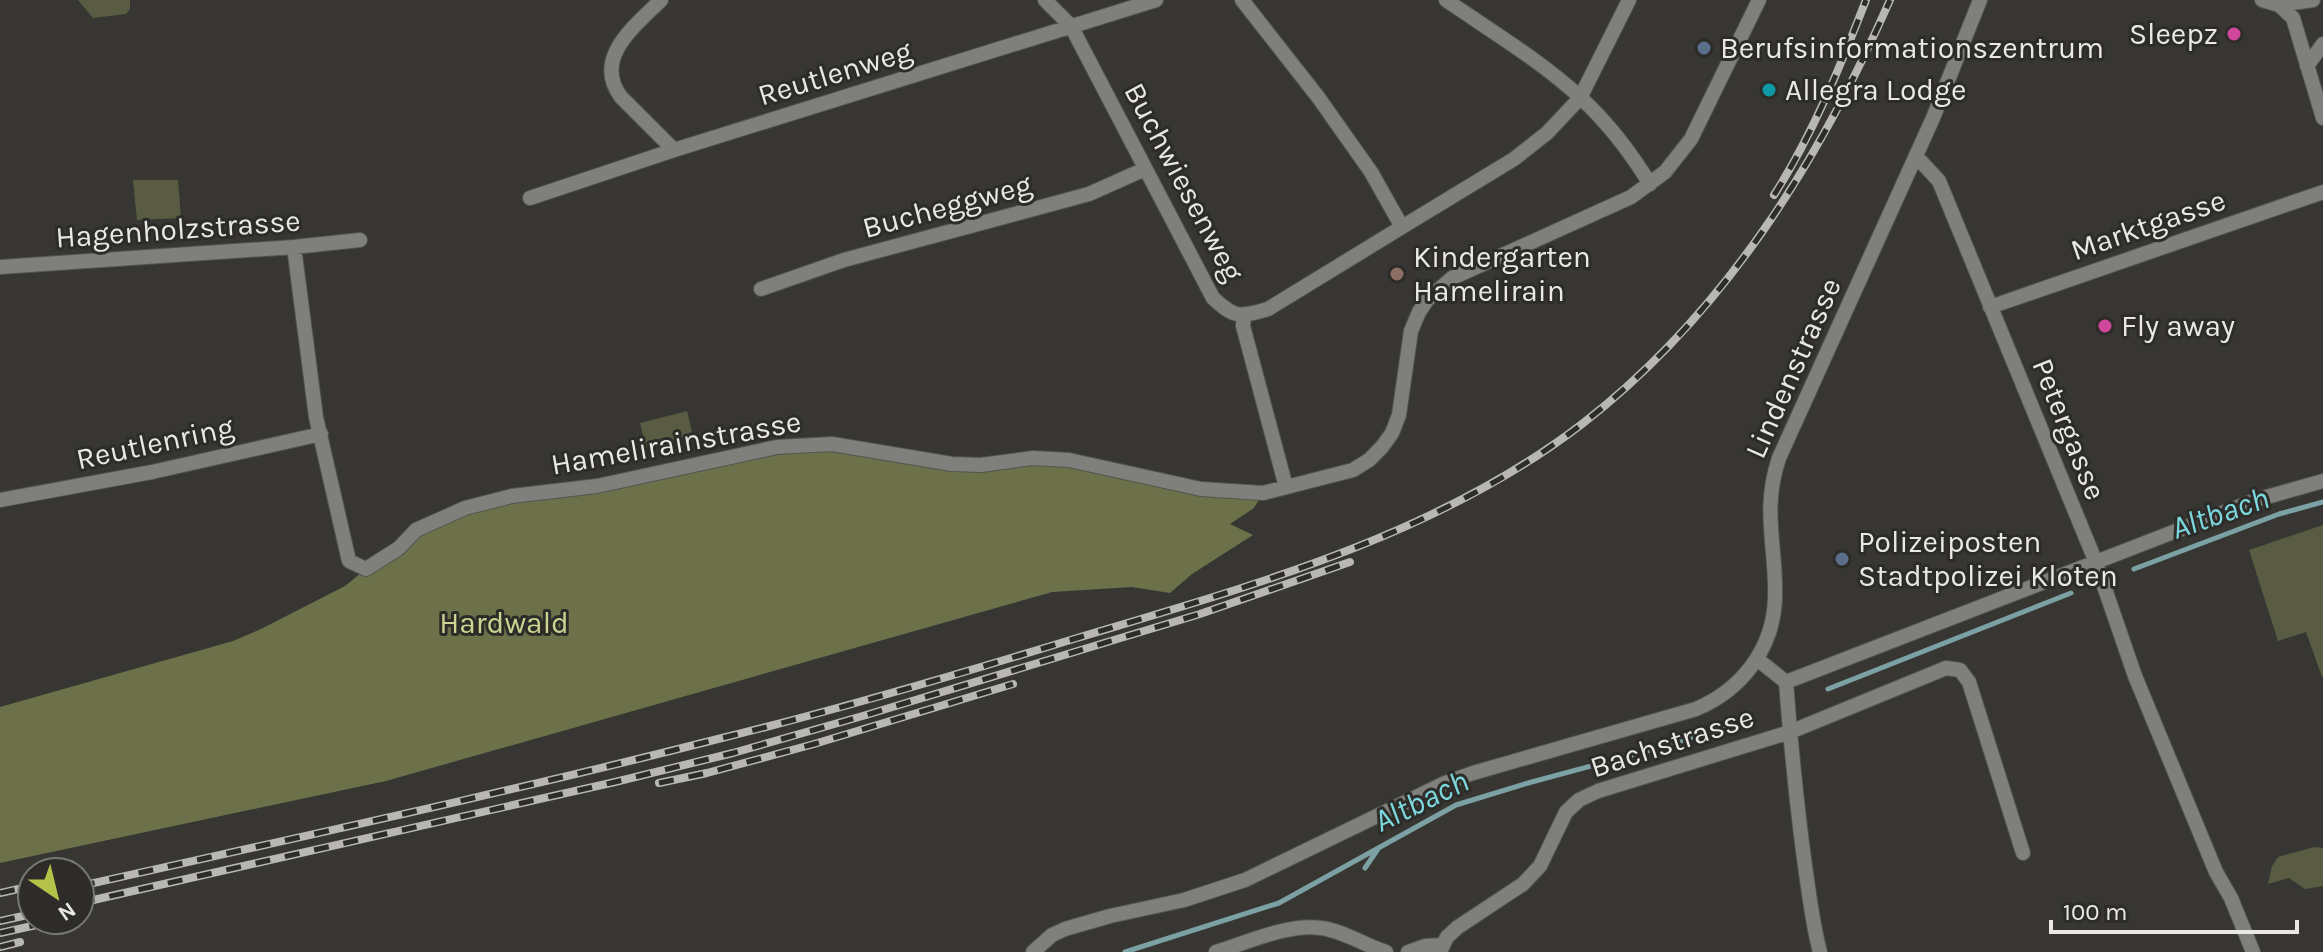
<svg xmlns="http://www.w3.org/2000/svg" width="2323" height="952" viewBox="0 0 2323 952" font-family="Karla,sans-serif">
<rect width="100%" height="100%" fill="#373633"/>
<!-- green -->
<path fill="#595c42" d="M 78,0 L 130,0 L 130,9 L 126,14 L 93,18 Z
M 133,180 L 178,180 L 181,218 L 137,220 Z
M 687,411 L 693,436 L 646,447 L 640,423 Z
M 2323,525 L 2323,676 L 2322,677 L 2306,632 L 2278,641 L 2249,550 Z
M 2314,847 L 2323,848 L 2323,886 L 2305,889 L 2289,878 L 2268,884 L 2272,866 L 2278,857 Z"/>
<!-- forest -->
<path fill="#6c714a" d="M 832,444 L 952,464 L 1033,458 L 1263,493 L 1254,508 L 1230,524 L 1253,535 L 1192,574 L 1170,593 L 1132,587 L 1052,592 L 386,781 L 0,863 L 0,707 L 233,641 L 261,629 L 345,586 L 366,569 L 465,508 Z"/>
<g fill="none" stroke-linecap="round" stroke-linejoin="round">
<!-- stream -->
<path stroke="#7ba1a4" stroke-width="5" d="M 2134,569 L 2279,514 L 2323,502
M 1828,689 L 2071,593
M 1365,868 L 1378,849
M 1125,952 L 1279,903 L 1456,805 L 1528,783 L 1669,745 L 1748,719"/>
<defs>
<path id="street" d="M 661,0 C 635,26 592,58 621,97 L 674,150
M 1045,0 L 1071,26 L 1213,298 C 1236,319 1239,317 1268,309 L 1402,227
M 1242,0 L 1318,97 L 1371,172 L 1402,227 L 1514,159 L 1547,133 L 1580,98 L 1629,0
M 1446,0 C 1491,31 1541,61 1581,98 C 1608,123 1631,153 1650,184
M 2262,0 L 2279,5 L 2293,18 L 2323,118
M 2279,5 L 2313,0
M 2307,66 L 2323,44
M 1916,156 L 1939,181 L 2095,560 L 2135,676 L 2216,872 L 2231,898 L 2253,952
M 530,198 L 674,150 L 1156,0
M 294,247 L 316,417 L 349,561 L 366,569 L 399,548 L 416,530 L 465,508 L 512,496 L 597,486 L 777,447 L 832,444 L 952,464 L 981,465 L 1033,458 L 1069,460 L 1201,489 L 1263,493 L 1353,470 L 1369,460 L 1382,447 L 1392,433 L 1399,415 L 1411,331 L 1419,312 L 1427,300 L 1452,278 L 1631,197 L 1665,172 L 1691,139 L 1759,0
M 0,267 L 294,247 L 360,240
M 761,289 L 844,260 L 1089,194 L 1145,169
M 1990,307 L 2323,192
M 1244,316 L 1243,326 L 1286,487
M 0,500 L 152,472 L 321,434
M 1757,659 L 1786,682 C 1791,746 1797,810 1806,873 C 1810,900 1813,926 1820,952
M 1786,682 L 2256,500 L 2323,481
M 1033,952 L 1052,935 L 1065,929 L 1110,916 L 1184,900 L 1245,880 L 1445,783 L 1473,773 L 1696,709 C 1741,690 1773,650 1775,599 C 1777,547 1761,512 1779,458 L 1933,118 L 1980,0
M 1216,952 C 1246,943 1289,923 1321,928 C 1344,931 1364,945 1386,952
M 1408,952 L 1425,946 L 1442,945
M 1440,952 L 1447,937 L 1458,927 L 1523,884 L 1540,866 L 1566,812 L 1579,800 L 1598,791 L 1790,732 L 1946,668 L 1960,670 L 1969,682 L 2023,853"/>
</defs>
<!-- street casing -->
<use href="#street" stroke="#535350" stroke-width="16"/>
<!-- street -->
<use href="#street" stroke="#7f7f7b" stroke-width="14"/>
<defs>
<path id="rail" d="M 1774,195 C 1813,134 1840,67 1866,0
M 659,783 L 707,773 L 814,744 L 1013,684
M 80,886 C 290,839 501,794 710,741 C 834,711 956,675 1077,638 C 1251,586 1436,536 1582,424 C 1723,315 1819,162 1890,0
M 0,893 L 32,886
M 80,903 L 615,782 L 733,753 L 866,715 L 1200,614 L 1350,562
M 0,921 L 32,914
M 0,933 L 59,920
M 0,947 L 20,942"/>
</defs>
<!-- rail casing -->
<use href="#rail" stroke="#b8b7b5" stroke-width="8"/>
<!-- rail -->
<use href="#rail" stroke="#2d2c29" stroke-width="5" stroke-dasharray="15" stroke-linecap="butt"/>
</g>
<!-- markers -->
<g fill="#d1479c" stroke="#2d2c29" stroke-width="3">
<circle cx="2234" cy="34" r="8"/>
<circle cx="2105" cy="326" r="8"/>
</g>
<g fill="#5c6f8a" stroke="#2d2c29" stroke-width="3">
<circle cx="1704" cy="48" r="8"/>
<circle cx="1842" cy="559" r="8"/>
</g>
<circle fill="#0f9aa8" stroke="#2d2c29" stroke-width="3" cx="1769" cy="90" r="8"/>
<circle fill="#8d6e63" stroke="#2d2c29" stroke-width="3" cx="1397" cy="274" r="8"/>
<g text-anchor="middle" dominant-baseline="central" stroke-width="6" stroke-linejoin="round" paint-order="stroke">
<!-- poi labels -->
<g font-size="30" fill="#e9e8e6" stroke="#2d2c29" text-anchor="start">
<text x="2218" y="34" text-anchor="end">Sleepz</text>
<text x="1720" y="48">Berufsinformationszentrum</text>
<text x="1785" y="90">Allegra Lodge</text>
<text x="1413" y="257">Kindergarten<tspan x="1413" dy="34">Hamelirain</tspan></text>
<text x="2121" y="326">Fly away</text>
<text x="1858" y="542">Polizeiposten<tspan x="1858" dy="34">Stadtpolizei Kloten</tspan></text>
</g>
<!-- street labels -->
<g font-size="30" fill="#e9e8e6" stroke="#2d2c29">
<text transform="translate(835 73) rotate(-17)">Reutlenweg</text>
<text transform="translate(1184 182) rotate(62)">Buchwiesenweg</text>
<text transform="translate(947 206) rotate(-15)">Bucheggweg</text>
<text transform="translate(2148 225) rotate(-19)">Marktgasse</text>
<text transform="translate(178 229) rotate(-4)">Hagenholzstrasse</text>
<text transform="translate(1793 368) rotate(-66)">Lindenstrasse</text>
<text transform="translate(2069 429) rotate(68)">Petergasse</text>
<text transform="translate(155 443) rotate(-12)">Reutlenring</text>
<text transform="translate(676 443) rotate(-10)">Hamelirainstrasse</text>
<text transform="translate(1672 742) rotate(-18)">Bachstrasse</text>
</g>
<!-- park labels -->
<g font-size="30" fill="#cbd491" stroke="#2d2c29">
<text x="504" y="623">Hardwald</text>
</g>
<!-- water labels -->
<g font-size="32" font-style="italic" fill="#7cd8df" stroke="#2d2c29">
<text transform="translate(2220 513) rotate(-19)">Altbach</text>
<text transform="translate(1421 801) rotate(-26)">Altbach</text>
</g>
</g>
<!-- north arrow -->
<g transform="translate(56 896) rotate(145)"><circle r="38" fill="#2d2c29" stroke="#787775" stroke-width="2"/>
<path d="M0-6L14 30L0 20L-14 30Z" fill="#b4c24a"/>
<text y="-12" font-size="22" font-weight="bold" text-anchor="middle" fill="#e9e8e6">N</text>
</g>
<!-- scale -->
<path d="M2051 920v12h246v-12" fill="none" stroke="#e9e8e6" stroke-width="4"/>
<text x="2063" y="920" font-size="24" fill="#e9e8e6" stroke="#2d2c29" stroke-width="6" paint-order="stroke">100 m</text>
</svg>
